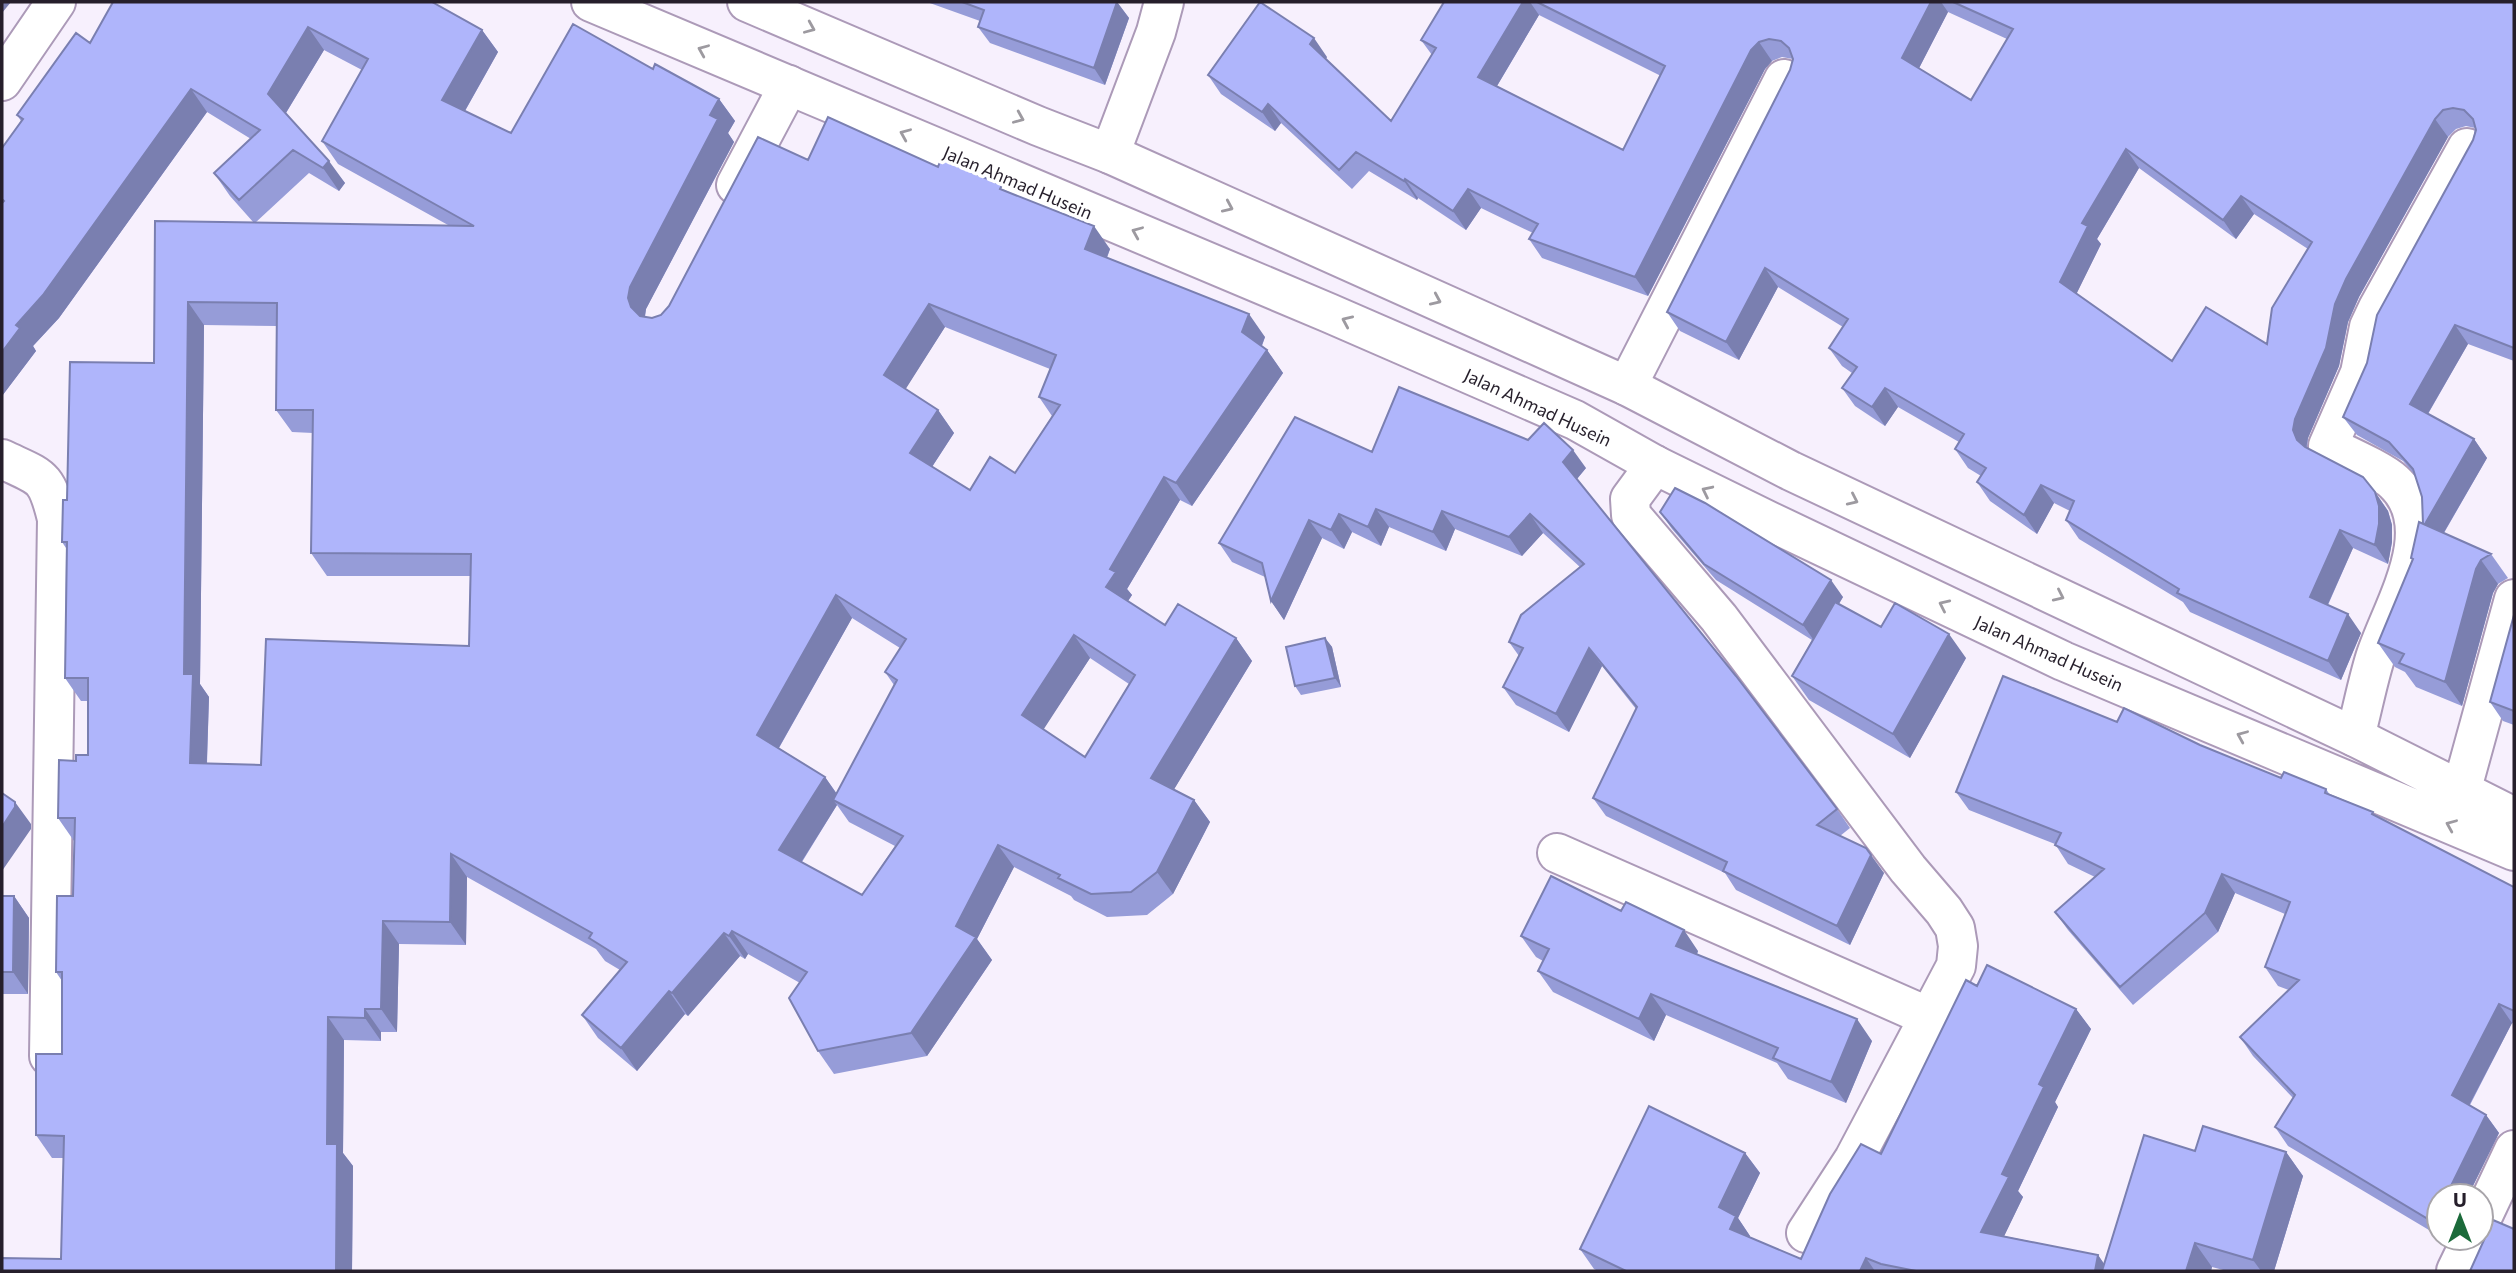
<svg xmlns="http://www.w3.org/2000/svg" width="2516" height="1273" viewBox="0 0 2516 1273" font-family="Commissioner,sans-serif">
<rect width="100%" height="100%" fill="#f7f0fd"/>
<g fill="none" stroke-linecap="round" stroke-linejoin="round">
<defs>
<path id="minor" d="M 2,81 L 56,2
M 1110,154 L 1156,32 L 1164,2
M 736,185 L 789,85
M 1627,386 L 1784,79
M 2,459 C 42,478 46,474 57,519 L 49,1056
M 1655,465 L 1630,499 L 1631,515 L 1719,618 L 1908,869 L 1944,911 L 1955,928 L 1958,946 L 1956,966 L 1854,1159 L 1806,1233
M 2355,737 C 2362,711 2367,684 2375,658 C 2391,608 2444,528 2394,482 C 2383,471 2344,454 2328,446 L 2360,373 L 2369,327 L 2378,308 L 2467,148
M 2461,792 L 2514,599
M 1557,853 L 1929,1017
M 2481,1220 L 2514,1150
M 2456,1271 L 2472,1238"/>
<path id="major" d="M 591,2 L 1329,313 L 1575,420 L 1655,465 L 1769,521 L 2063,661 L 2514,851
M 747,2 L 1038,126 L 1110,154 L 1627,386 L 1791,471 L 2355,737 L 2514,817"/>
</defs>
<!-- minor casing -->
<use href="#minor" stroke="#ac9ab8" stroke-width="42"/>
<!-- major casing -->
<use href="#major" stroke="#ac9ab8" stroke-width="42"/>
<!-- minor -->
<use href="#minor" stroke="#fff" stroke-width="38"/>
<!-- major -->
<use href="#major" stroke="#fff" stroke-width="38"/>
</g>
<!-- wall -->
<path fill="#969cd8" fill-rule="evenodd" d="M 113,2 L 482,30 L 498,52 L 465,111 L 511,133 L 653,69 L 719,99 L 735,121 L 728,133 L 734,142 L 646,309 L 645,317 L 652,318 L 661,315 L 808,160 L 938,167 L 1005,190 L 1110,249 L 1107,258 L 1265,337 L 1262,346 L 1267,350 L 1283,373 L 1192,506 L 1180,500 L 1127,589 L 1132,595 L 1128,601 L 1165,625 L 1236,638 L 1252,661 L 1174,789 L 1194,800 L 1210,822 L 1173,894 L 1147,915 L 1107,917 L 1074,900 L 1071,896 L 1014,867 L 977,939 L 992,960 L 927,1056 L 834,1074 L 818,1051 L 800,983 L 748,954 L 745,959 L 740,956 L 688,1016 L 685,1014 L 637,1071 L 598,1038 L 582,1015 L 620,970 L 605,961 L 596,949 L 467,877 L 466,945 L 399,944 L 397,1032 L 381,1032 L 381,1041 L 344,1040 L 343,1153 L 353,1166 L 352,1271 L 2,1271 L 61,1259 L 64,1158 L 52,1158 L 36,1135 L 62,1054 L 62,981 L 56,972 L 73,896 L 74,841 L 58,818 L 76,761 L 88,755 L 88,701 L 81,701 L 65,678 L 66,548 L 62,542 L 67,500 L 154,363 L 155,221 L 254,223 L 230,196 L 214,173 L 251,139 L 207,112 L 59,318 L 33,346 L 36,351 L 2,396 L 2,148 L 21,121 L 17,115 L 90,43 ZM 324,50 L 362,70 L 322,141 L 338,164 L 448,225 L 255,223 L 309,173 L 339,191 L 345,183 L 286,113 ZM 204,325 L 277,326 L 276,410 L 292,432 L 313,433 L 311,553 L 327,576 L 470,576 L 469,646 L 261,765 L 207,764 L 209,697 L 200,684 ZM 945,327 L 1050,369 L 1039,397 L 1052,416 L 1015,473 L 970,490 L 932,467 L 954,433 L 938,410 L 905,389 ZM 852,618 L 900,648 L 885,672 L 894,685 L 837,794 L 825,777 L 779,748 ZM 1090,658 L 1129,684 L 1085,757 L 1043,729 ZM 837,805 L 849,822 L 895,846 L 862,895 L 802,862 Z
M 927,2 L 1117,2 L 1129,18 L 1105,85 L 990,43 L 978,27 L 980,21 Z
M 1444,2 L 2514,2 L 2514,361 L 2468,344 L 2428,414 L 2474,439 L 2487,458 L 2444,533 L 2491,554 L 2508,578 L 2498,584 L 2493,593 L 2462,706 L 2416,687 L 2405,672 L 2395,667 L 2378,643 L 2412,560 L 2411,558 L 2423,524 L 2422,497 L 2415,475 L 2403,461 L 2357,435 L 2343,417 L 2473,140 L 2475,128 L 2466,126 L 2456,129 L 2448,137 L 2359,297 L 2348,322 L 2339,366 L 2308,438 L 2307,448 L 2375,492 L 2388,511 L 2392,525 L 2392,542 L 2388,564 L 2353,548 L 2328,605 L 2361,633 L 2341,680 L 2190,612 L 2183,602 L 2079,539 L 2066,520 L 2070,511 L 2054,503 L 2037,534 L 1990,501 L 1977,482 L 1981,476 L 1968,468 L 1955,449 L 1959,442 L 1898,407 L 1885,426 L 1855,406 L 1842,388 L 1852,373 L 1842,366 L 1829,348 L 1843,327 L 1778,287 L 1739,360 L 1680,331 L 1667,312 L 1790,70 L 1793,59 L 1782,57 L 1772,61 L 1765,69 L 1648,296 L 1542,258 L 1529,239 L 1533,233 L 1481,208 L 1466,230 L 1418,198 L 1417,200 L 1369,171 L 1352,189 L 1281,123 L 1275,131 L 1221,94 L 1208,75 L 1327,57 L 1326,59 L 1391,121 L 1432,55 L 1421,40 ZM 1948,12 L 2007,39 L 1971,100 L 1919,68 ZM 1539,15 L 1661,76 L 1623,150 L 1497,86 ZM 2139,168 L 2236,239 L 2254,214 L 2308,249 L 2267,344 L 2172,361 L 2076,294 L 2101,244 L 2097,239 Z
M 1372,452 L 1586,468 L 1577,479 L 1837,809 L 1850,828 L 1840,836 L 1884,873 L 1850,945 L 1736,890 L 1725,873 L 1606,816 L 1593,798 L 1636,709 L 1602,666 L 1569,732 L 1516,705 L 1503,687 L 1519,656 L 1509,642 L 1581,568 L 1543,533 L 1522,556 L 1455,529 L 1446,551 L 1389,527 L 1381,546 L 1352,532 L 1344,549 L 1322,538 L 1284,620 L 1271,601 L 1265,577 L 1232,562 L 1219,543 Z
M 1660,512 L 1843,597 L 1839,604 L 1881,627 L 1966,658 L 1910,758 L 1809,700 L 1792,676 L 1812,640 L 1716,580 L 1672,529 Z
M 2514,615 L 2514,725 L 2503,721 L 2490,702 Z
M 1325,638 L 1332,647 L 1341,687 L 1301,695 L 1295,686 Z
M 2200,745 L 2281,778 L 2326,789 L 2330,795 L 2376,816 L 2514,887 L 2514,1024 L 2512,1023 L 2470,1105 L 2486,1115 L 2499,1133 L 2468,1196 L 2439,1196 L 2439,1236 L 2288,1146 L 2275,1127 L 2293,1098 L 2253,1056 L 2240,1037 L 2289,990 L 2278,986 L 2265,967 L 2285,914 L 2235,893 L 2218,932 L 2133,1005 L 2068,930 L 2055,912 L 2095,877 L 2068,864 L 2055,844 L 1969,810 L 1956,792 Z
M 2,896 L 14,896 L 29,918 L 28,994 L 2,994 Z
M 1521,936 L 1698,951 L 1697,955 L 1872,1041 L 1846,1103 L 1788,1079 L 1777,1063 L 1666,1015 L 1654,1041 L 1553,992 L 1538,971 L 1543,961 L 1536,957 Z
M 1977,986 L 2076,1009 L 2091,1029 L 2055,1102 L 2058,1107 L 2018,1191 L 2023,1197 L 2004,1236 L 2098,1255 L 2104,1264 L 2195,1151 L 2286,1152 L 2303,1176 L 2274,1271 L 2227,1271 L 2212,1267 L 2211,1271 L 1598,1271 L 1594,1269 L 1580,1249 L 1745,1153 L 1760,1173 L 1738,1218 L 1750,1236 L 1750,1237 L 1801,1259 L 1881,1154 Z"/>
<!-- shaded-wall -->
<path fill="#7a7fb0" d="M 2,2 L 11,2 L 2,13 Z
M 1117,2 L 1129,18 L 1105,85 L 1094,68 Z
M 1523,2 L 1530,2 L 1539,15 L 1491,96 L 1478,77 Z
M 1931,2 L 1941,2 L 1948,12 L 1915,76 L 1902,58 Z
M 308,27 L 324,50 L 284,116 L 268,94 Z
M 482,30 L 498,52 L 458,123 L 442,100 Z
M 1314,38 L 1327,57 L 1323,63 L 1310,44 Z
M 1759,42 L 1772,61 L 1765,69 L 1648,296 L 1635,277 L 1751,50 Z
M 191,89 L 207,112 L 59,318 L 33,346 L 36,351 L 2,396 L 2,352 L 16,325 Z
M 719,99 L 735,121 L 728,133 L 734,142 L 646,309 L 644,321 L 631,307 L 628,298 L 630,287 L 710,115 Z
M 1268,104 L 1281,123 L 1275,131 L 1262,112 Z
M 2435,119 L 2448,137 L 2359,297 L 2348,322 L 2339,366 L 2308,438 L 2306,449 L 2297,440 L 2293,430 L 2295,419 L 2335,304 L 2346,279 Z
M 2126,149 L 2139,168 L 2097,239 L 2101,244 L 2073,301 L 2060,282 L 2082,223 Z
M 329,161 L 345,183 L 339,191 L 323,168 Z
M 1405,179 L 1418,198 L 1417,200 L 1404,181 Z
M 1468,189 L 1481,208 L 1466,230 L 1453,211 Z
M 2241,196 L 2254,214 L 2236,239 L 2223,220 Z
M 1094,226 L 1110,249 L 1101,272 L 1085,249 Z
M 1765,268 L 1778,287 L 1739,360 L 1726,342 Z
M 188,302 L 204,325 L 200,684 L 209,697 L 206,786 L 190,763 L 184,674 Z
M 929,304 L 945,327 L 900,398 L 884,375 Z
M 1249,314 L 1265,337 L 1258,355 L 1242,332 Z
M 2455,325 L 2468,344 L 2423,422 L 2410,404 Z
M 1267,350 L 1283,373 L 1192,506 L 1176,483 Z
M 1885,388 L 1898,407 L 1885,426 L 1872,407 Z
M 938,410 L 954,433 L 926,476 L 910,453 Z
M 2474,439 L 2487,458 L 2436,546 L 2423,528 Z
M 1573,450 L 1586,468 L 1576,480 L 1563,462 Z
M 1164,477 L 1180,500 L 1127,589 L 1132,595 L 1122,610 L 1106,587 L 1110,569 Z
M 2041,485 L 2054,503 L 2037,534 L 2024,515 Z
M 2375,492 L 2388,511 L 2392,525 L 2392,542 L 2388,564 L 2375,545 Z
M 1376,509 L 1389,527 L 1381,546 L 1368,527 Z
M 1442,511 L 1455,529 L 1446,551 L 1433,532 Z
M 1339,514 L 1352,532 L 1344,549 L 1331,530 Z
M 1530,514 L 1543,533 L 1522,556 L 1509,537 Z
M 1309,520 L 1322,538 L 1284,620 L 1271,601 Z
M 2340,530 L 2353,548 L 2323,615 L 2310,597 Z
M 2481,560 L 2498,584 L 2493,593 L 2462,706 L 2445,682 L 2476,569 Z
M 1831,580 L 1843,597 L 1815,642 L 1803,625 Z
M 836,595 L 852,618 L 773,758 L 757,735 Z
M 2348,614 L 2361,633 L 2341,680 L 2328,661 Z
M 1949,634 L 1966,658 L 1910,758 L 1893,734 Z
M 1074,635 L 1090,658 L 1038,738 L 1022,715 Z
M 1236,638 L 1252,661 L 1167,801 L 1151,778 Z
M 1325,638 L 1332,647 L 1341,687 L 1335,678 Z
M 1589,648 L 1602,666 L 1569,732 L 1556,714 Z
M 825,777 L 841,800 L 833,800 L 837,805 L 795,872 L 779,850 Z
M 1194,800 L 1210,822 L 1173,894 L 1157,872 Z
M 15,802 L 31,824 L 31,829 L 2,871 L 2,827 Z
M 998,845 L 1014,867 L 977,939 L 992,960 L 927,1056 L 911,1033 L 956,926 Z
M 451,854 L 467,877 L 466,945 L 450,922 Z
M 1871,855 L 1884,873 L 1850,945 L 1837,926 Z
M 2222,874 L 2235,893 L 2218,932 L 2205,913 Z
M 14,896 L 29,918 L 28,994 L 13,972 Z
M 383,921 L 399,944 L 397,1032 L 381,1009 Z
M 1684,930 L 1698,951 L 1691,967 L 1676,946 Z
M 732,931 L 748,954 L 745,959 L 729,936 Z
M 724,933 L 740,956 L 688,1016 L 672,993 Z
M 669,991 L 685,1014 L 637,1071 L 621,1048 Z
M 1651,994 L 1666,1015 L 1654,1041 L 1639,1019 Z
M 2499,1004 L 2512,1023 L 2465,1113 L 2452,1095 Z
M 365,1009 L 381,1032 L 381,1041 L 365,1018 Z
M 2076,1009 L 2091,1029 L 2055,1102 L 2058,1107 L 2018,1191 L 2023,1197 L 1996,1253 L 1981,1232 L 2002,1174 L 2039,1084 Z
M 328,1017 L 344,1040 L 343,1153 L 353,1166 L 352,1271 L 336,1271 L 327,1144 Z
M 1857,1019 L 1872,1041 L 1846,1103 L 1831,1082 Z
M 2486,1115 L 2499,1133 L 2468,1196 L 2446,1196 Z
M 2286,1152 L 2303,1176 L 2274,1271 L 2261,1271 L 2253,1260 Z
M 1745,1153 L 1760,1173 L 1738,1218 L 1750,1236 L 1744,1249 L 1730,1229 L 1719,1207 Z
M 2439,1210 L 2439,1230 L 2433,1222 Z
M 2195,1243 L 2212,1267 L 2211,1271 L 2186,1271 Z
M 2098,1255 L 2109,1271 L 2095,1271 Z
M 1866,1258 L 1875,1271 L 1860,1271 Z"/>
<!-- building -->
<path fill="#afb5fb" stroke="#7a7fb0" stroke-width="2" fill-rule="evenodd" d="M 113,2 L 432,2 L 482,30 L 442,100 L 511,133 L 573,24 L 653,69 L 655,64 L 719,99 L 710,115 L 718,119 L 630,287 L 628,298 L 631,307 L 640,316 L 652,318 L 661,315 L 669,306 L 758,137 L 808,160 L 828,117 L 938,167 L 941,159 L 1002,185 L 1000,189 L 1094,226 L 1085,249 L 1249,314 L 1242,332 L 1267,350 L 1176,483 L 1164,477 L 1110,569 L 1116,572 L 1106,587 L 1165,625 L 1178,604 L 1236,638 L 1151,778 L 1194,800 L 1157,872 L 1131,892 L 1091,894 L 1058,878 L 1060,875 L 998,845 L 956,926 L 976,937 L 911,1033 L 818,1051 L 789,998 L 807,972 L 732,931 L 729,936 L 724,933 L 672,993 L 669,991 L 621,1048 L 582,1015 L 627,962 L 589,938 L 592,933 L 451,854 L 450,922 L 383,921 L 381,1009 L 365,1009 L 365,1018 L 328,1017 L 327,1144 L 337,1144 L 336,1271 L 2,1271 L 2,1258 L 61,1259 L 64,1136 L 36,1135 L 36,1054 L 62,1054 L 62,972 L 56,972 L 57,896 L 73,896 L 75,818 L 58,818 L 59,760 L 76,761 L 76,755 L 88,755 L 88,678 L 65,678 L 67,542 L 62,542 L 63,500 L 67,500 L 70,362 L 154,363 L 155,221 L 474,226 L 322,141 L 368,59 L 308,27 L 268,94 L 329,161 L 323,168 L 293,150 L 239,200 L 214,173 L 260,130 L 191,89 L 43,295 L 16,325 L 20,328 L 2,352 L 2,203 L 4,201 L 2,199 L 2,148 L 23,119 L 17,115 L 76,33 L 90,43 ZM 188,302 L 277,303 L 276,410 L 313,410 L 311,553 L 471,554 L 469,646 L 266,639 L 261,765 L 190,763 L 193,674 L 184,674 ZM 929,304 L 1056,355 L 1039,397 L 1060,405 L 1015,473 L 990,457 L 970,490 L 910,453 L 938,410 L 884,375 ZM 836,595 L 906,639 L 885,672 L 897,680 L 833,800 L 903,836 L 862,895 L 779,850 L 825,777 L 757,735 ZM 1074,635 L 1135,675 L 1085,757 L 1022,715 Z
M 962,2 L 1117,2 L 1094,68 L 978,27 L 984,10 Z
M 1260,2 L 1314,38 L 1310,44 L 1391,121 L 1436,48 L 1421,40 L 1444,2 L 1523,2 L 1478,77 L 1623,150 L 1665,66 L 1537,2 L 1931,2 L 1902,58 L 1971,100 L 2013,29 L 1953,2 L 2514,2 L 2514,348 L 2455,325 L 2410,404 L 2474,439 L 2425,524 L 2423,524 L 2422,497 L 2413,469 L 2389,442 L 2343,417 L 2367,363 L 2377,315 L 2473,140 L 2476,130 L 2473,119 L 2464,110 L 2453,108 L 2443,110 L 2435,119 L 2346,279 L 2335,304 L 2326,348 L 2295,419 L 2293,430 L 2297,440 L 2305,447 L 2363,477 L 2375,492 L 2379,506 L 2379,524 L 2375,545 L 2340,530 L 2310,597 L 2348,614 L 2328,661 L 2177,593 L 2179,589 L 2066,520 L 2074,501 L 2041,485 L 2024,515 L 1977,482 L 1986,468 L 1955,449 L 1964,434 L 1885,388 L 1872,407 L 1842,388 L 1857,367 L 1829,348 L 1848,319 L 1765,268 L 1726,342 L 1667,312 L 1790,70 L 1793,59 L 1789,48 L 1781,41 L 1769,39 L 1759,42 L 1751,50 L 1635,277 L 1529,239 L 1538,224 L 1468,189 L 1453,211 L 1405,179 L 1404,181 L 1356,152 L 1339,170 L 1268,104 L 1262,112 L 1208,75 ZM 2126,149 L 2223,220 L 2241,196 L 2312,242 L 2272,308 L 2267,344 L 2206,307 L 2172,361 L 2060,282 L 2088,226 L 2082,223 Z
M 1399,387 L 1528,440 L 1544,423 L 1573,450 L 1563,462 L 1736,676 L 1837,809 L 1817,825 L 1866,848 L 1871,855 L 1837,926 L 1723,871 L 1727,862 L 1593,798 L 1637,707 L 1589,648 L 1556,714 L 1503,687 L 1523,648 L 1509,642 L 1521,615 L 1584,564 L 1530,514 L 1509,537 L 1442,511 L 1433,532 L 1376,509 L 1368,527 L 1339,514 L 1331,530 L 1309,520 L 1271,601 L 1262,563 L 1219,543 L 1295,417 L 1372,452 Z
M 1675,488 L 1705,503 L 1831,580 L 1803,625 L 1704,564 L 1660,512 Z
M 2419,522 L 2491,554 L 2481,560 L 2476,569 L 2445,682 L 2399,663 L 2404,654 L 2378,643 L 2413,559 L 2411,558 Z
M 1835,602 L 1881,627 L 1895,603 L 1949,634 L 1893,734 L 1792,676 Z
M 2514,615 L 2514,711 L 2490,702 Z
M 1325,638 L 1335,678 L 1295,686 L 1286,647 Z
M 2003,676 L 2117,722 L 2124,708 L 2200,745 L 2281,778 L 2284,772 L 2326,789 L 2325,793 L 2373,812 L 2372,814 L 2514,887 L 2514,1011 L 2499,1004 L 2452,1095 L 2486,1115 L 2446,1196 L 2439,1196 L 2439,1210 L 2433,1222 L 2275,1127 L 2295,1095 L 2240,1037 L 2299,980 L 2265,967 L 2290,902 L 2222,874 L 2205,913 L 2120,987 L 2055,912 L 2104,869 L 2055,845 L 2061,833 L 1956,792 Z
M 2,793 L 15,802 L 15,807 L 2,827 Z
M 1551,876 L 1621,911 L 1626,902 L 1684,930 L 1676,946 L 1857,1019 L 1831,1082 L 1773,1058 L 1778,1048 L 1651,994 L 1639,1019 L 1538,971 L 1549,949 L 1521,936 Z
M 2,896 L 14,896 L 13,972 L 2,972 Z
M 1987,965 L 2076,1009 L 2039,1084 L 2044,1087 L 2002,1174 L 2009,1177 L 1981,1232 L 2098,1255 L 2095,1271 L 1916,1271 L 1881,1264 L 1866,1258 L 1860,1271 L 1626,1271 L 1580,1249 L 1649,1106 L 1745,1153 L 1719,1207 L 1736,1216 L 1730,1229 L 1801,1259 L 1830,1194 L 1861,1144 L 1881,1154 L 1966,980 L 1977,986 Z
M 2203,1126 L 2286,1152 L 2253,1260 L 2195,1243 L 2186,1271 L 2102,1271 L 2144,1135 L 2195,1151 Z
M 2493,1220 L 2514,1229 L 2514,1271 L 2470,1271 Z"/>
<!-- one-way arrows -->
<defs><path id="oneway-chevron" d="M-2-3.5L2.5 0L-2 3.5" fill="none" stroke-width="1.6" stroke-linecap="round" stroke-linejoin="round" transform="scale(1.75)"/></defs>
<g stroke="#9d9aa0">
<use href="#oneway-chevron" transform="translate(810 28) rotate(23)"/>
<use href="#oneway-chevron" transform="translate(703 50) rotate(-157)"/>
<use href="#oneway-chevron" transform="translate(1019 118) rotate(23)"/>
<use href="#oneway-chevron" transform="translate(905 134) rotate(-157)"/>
<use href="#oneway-chevron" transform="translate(1228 207) rotate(24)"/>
<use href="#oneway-chevron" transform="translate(1137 232) rotate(-157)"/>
<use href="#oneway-chevron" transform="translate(1436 300) rotate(24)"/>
<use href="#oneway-chevron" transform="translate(1347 321) rotate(-156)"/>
<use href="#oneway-chevron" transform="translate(1707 491) rotate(-154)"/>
<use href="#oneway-chevron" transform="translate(1853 500) rotate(25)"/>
<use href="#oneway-chevron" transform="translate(2059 596) rotate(25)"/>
<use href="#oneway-chevron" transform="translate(1944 605) rotate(-155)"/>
<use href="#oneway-chevron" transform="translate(2242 736) rotate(-157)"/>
<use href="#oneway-chevron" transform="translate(2451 825) rotate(-157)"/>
</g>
<g text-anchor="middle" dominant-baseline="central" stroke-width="7" stroke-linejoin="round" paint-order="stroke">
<!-- street labels -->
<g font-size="18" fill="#261f2b" stroke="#fff">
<text transform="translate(1018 182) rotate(23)">Jalan Ahmad Husein</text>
<text transform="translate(1538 407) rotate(25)">Jalan Ahmad Husein</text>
<text transform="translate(2049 653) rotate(24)">Jalan Ahmad Husein</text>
</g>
</g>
<!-- border -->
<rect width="2516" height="1273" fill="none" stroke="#261f2b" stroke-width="7"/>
<!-- north arrow -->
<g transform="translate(2460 1217)"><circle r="33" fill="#ffffff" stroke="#a8a5aa" stroke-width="2"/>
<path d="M0-5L12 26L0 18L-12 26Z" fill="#1b6a3a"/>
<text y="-10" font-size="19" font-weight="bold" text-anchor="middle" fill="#261f2b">U</text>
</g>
</svg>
